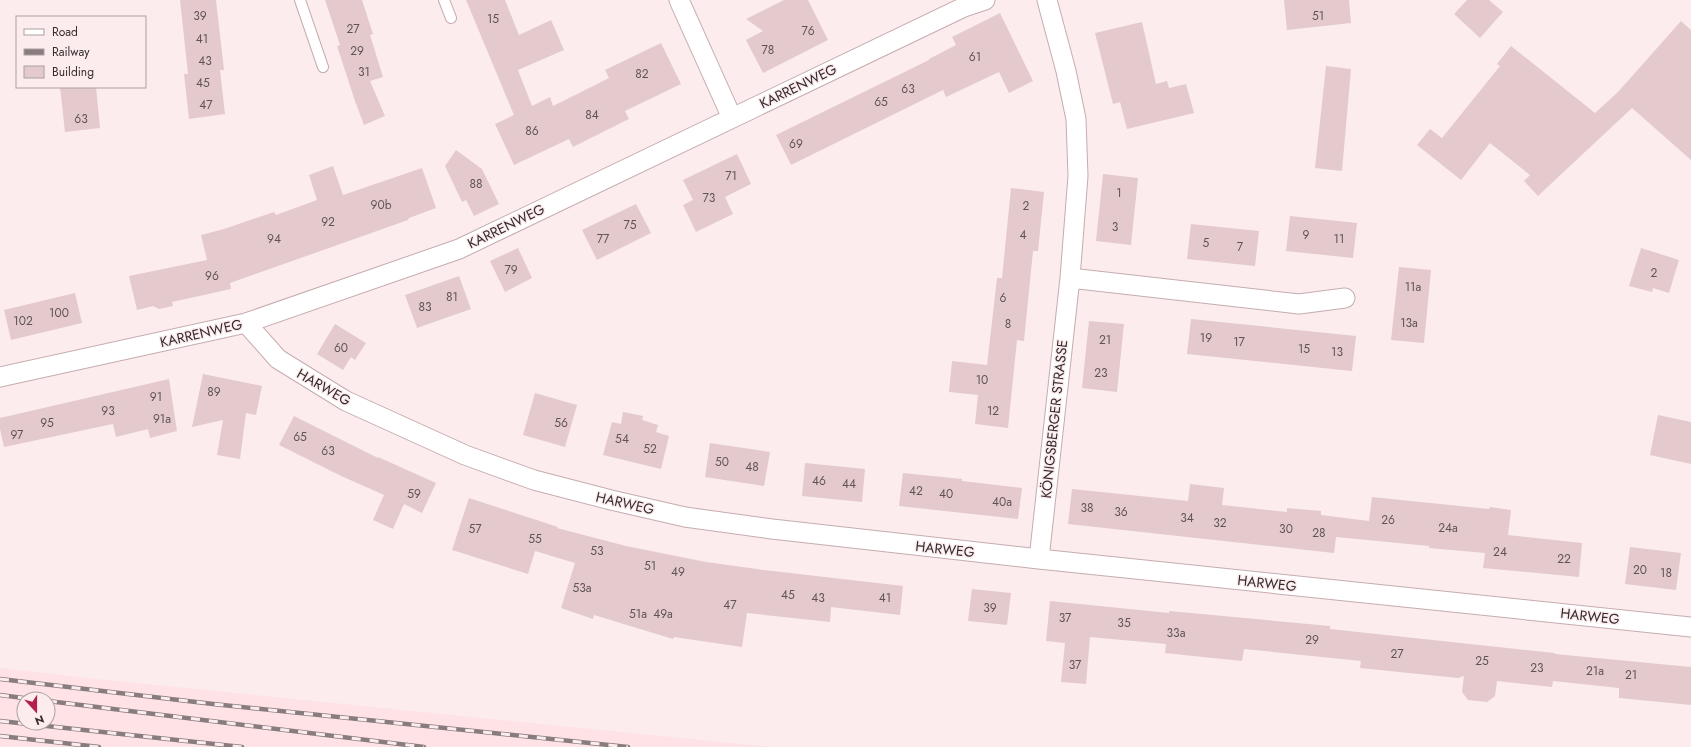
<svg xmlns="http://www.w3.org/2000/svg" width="1691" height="747" viewBox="0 0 1691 747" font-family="Jost,sans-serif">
<rect width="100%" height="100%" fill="#fcecee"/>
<!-- built -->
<path fill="#fee2e5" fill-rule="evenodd" d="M 0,668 L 96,679 L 771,747 L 0,747 ZM 24,699 L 48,699 L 48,723 L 24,723 Z"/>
<!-- building -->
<path fill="#e4cacd" d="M 180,0 L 216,0 L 224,70 L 220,70 L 225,114 L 189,119 L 184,74 L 188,74 Z
M 325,0 L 362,0 L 373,34 L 370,35 L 383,77 L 370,81 L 385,116 L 364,125 L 355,101 L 337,46 L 340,45 Z
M 466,0 L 505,0 L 519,35 L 551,20 L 564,50 L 518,70 L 532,106 L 550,97 L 553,106 L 609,78 L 605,70 L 661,43 L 681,84 L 625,111 L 629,119 L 573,147 L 569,139 L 514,165 L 495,124 L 514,115 Z
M 784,0 L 808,0 L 828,40 L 763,73 L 746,40 L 763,31 L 746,19 Z
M 1284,0 L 1349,0 L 1351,23 L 1287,30 Z
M 1467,0 L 1489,0 L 1503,12 L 1480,38 L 1454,14 Z
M 1000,13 L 1033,81 L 1009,93 L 999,72 L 946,97 L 943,90 L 791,165 L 776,135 L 929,60 L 929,59 L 956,45 L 952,37 Z
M 1681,21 L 1691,30 L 1691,160 L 1632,108 L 1538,196 L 1524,181 L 1530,175 L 1490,143 L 1461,180 L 1417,145 L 1430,129 L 1442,138 L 1500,66 L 1497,64 L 1511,46 L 1595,113 L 1618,92 Z
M 1142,22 L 1156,84 L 1167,81 L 1169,88 L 1186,84 L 1194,113 L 1127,129 L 1120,102 L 1113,104 L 1095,33 Z
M 1326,66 L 1351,69 L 1342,171 L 1315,168 Z
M 60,87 L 96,87 L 100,128 L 65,132 Z
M 456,150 L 482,169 L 499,204 L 474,216 L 466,200 L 462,202 L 445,166 Z
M 737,154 L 751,184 L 725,197 L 733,214 L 696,232 L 683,205 L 693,200 L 683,180 Z
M 333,166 L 343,195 L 422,168 L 436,208 L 409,218 L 408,220 L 230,283 L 231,289 L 172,302 L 173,306 L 159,309 L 153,306 L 137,310 L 129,276 L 207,260 L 201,235 L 224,229 L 274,212 L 276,215 L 317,200 L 309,175 Z
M 1103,174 L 1138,178 L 1131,245 L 1096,241 Z
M 1011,188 L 1044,192 L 1038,251 L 1033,251 L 1024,341 L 1017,340 L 1008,428 L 975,424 L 978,395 L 949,392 L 952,361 L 987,365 L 997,278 L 1002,278 Z
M 636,204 L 651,233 L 597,260 L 582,230 Z
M 1290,216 L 1357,223 L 1353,258 L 1286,251 Z
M 1191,224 L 1259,231 L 1255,266 L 1187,259 Z
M 518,248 L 532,278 L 505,292 L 490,261 Z
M 1641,248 L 1679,260 L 1669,293 L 1653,288 L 1652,292 L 1629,286 Z
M 1399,267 L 1431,270 L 1424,343 L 1391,340 Z
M 459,276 L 471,309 L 417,328 L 405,295 Z
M 75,293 L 82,323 L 11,340 L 4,310 Z
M 1191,319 L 1356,336 L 1352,371 L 1187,354 Z
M 1089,321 L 1124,324 L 1117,392 L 1082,388 Z
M 335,324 L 366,343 L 355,360 L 351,357 L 343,370 L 317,354 Z
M 203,374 L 262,386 L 256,415 L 246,413 L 240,459 L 217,455 L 223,420 L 192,427 Z
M 169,379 L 177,431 L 150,438 L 148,429 L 116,437 L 113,424 L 4,447 L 0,429 L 0,418 Z
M 535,393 L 577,405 L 565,447 L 523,435 Z
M 623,412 L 643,416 L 642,420 L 658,425 L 656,432 L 669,436 L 661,469 L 603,455 L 612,422 L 621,424 Z
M 1658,415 L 1691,422 L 1691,464 L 1650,455 Z
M 294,416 L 378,458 L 378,457 L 436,483 L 422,513 L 404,504 L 393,529 L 373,520 L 384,495 L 339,475 L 279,445 Z
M 710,443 L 770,452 L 764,486 L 705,477 Z
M 805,463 L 865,469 L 862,502 L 802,496 Z
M 903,473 L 962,479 L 962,481 L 1022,488 L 1018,519 L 899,506 Z
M 1190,484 L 1224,488 L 1222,505 L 1287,512 L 1287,508 L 1321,511 L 1321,515 L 1369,521 L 1372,497 L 1489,509 L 1490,507 L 1511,510 L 1508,535 L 1582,543 L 1579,577 L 1483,568 L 1485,553 L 1429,548 L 1429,546 L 1336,537 L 1334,553 L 1068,524 L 1072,489 L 1188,501 Z
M 469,498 L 558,527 L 557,528 L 626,546 L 706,562 L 764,570 L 903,586 L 900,615 L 831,607 L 830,622 L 747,613 L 742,647 L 674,637 L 673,639 L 594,615 L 593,619 L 561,608 L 575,563 L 535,551 L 528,574 L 452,550 Z
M 1630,547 L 1681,553 L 1676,590 L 1625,584 Z
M 972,589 L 1011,593 L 1007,625 L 968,621 Z
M 1050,601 L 1169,613 L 1169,611 L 1330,626 L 1330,629 L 1555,653 L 1555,654 L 1691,667 L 1691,705 L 1619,698 L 1619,688 L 1553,681 L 1552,687 L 1497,681 L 1495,696 L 1487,702 L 1468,700 L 1462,692 L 1464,676 L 1458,678 L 1360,668 L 1361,661 L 1244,649 L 1242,661 L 1184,655 L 1165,653 L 1166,644 L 1090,637 L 1086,684 L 1061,682 L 1065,643 L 1046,641 Z"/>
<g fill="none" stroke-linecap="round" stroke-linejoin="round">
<defs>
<path id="lane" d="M 300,0 L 323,67
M 444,0 L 451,18"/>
<path id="street" d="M 679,0 L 732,118
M 1070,278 L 1299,304 L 1345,298
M 246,323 L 278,359 L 346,401 L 465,455 L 534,480 L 611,500 L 685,517 L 772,529 L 1039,559 L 1691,627
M 0,377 L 246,323 L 459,249 L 964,7 L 985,0
M 1039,559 L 1070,278 L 1078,176 L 1076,119 L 1066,71 L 1047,0"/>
</defs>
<!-- lane casing -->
<use href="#lane" stroke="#c6acaf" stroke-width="12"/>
<!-- street casing -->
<use href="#street" stroke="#c6acaf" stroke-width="21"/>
<!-- lane -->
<use href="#lane" stroke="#fff" stroke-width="10"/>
<!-- street -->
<use href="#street" stroke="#fff" stroke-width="19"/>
<defs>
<path id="rail" d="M 0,679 L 213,704 L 628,747
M 0,695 L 31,699
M 48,701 L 424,747
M 0,721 L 242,747
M 0,736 L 99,747"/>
</defs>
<!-- rail casing -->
<use href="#rail" stroke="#887c7e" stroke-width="4.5"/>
<!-- rail -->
<use href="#rail" stroke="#fcecee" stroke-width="3" stroke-dasharray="9" stroke-linecap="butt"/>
</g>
<g text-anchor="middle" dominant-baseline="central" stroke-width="3" stroke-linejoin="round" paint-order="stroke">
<!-- number labels -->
<g font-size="12" fill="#605354">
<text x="200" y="16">39</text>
<text x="1318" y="16">51</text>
<text x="493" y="19">15</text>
<text x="353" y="29">27</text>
<text x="808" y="31">76</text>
<text x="202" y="39">41</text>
<text x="768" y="50">78</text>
<text x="357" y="51">29</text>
<text x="975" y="57">61</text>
<text x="205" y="61">43</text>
<text x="364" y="72">31</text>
<text x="642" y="74">82</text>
<text x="203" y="83">45</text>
<text x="908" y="89">63</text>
<text x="881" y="102">65</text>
<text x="206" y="105">47</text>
<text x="592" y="115">84</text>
<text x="81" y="119">63</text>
<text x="532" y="131">86</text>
<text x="796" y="144">69</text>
<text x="731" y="176">71</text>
<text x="476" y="184">88</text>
<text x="1119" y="193">1</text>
<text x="709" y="198">73</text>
<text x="381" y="205">90b</text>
<text x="1026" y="206">2</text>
<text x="328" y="222">92</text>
<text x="630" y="225">75</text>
<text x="1115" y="227">3</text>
<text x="1023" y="235">4</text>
<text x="1306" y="235">9</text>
<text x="274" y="239">94</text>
<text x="603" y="239">77</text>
<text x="1339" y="239">11</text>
<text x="1206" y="243">5</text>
<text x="1240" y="247">7</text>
<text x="511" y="270">79</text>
<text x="1654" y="273">2</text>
<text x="212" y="276">96</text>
<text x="1413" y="287">11a</text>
<text x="452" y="297">81</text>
<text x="1003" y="298">6</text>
<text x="425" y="307">83</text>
<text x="59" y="313">100</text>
<text x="23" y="321">102</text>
<text x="1409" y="323">13a</text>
<text x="1008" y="324">8</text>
<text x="1206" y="338">19</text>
<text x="1105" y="340">21</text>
<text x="1239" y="342">17</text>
<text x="341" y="348">60</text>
<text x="1304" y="349">15</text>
<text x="1337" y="352">13</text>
<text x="1101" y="373">23</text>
<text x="982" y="380">10</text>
<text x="214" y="392">89</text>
<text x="156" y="397">91</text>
<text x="108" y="411">93</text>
<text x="993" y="411">12</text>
<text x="162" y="419">91a</text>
<text x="47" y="423">95</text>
<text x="561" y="423">56</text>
<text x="17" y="435">97</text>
<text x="300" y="437">65</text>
<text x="622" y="439">54</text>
<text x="650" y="449">52</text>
<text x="328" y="451">63</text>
<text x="722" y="462">50</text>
<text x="752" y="467">48</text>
<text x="819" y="481">46</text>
<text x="849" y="484">44</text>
<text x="916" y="491">42</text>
<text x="414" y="494">59</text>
<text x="946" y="494">40</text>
<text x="1002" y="502">40a</text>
<text x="1087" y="508">38</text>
<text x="1121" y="512">36</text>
<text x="1187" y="518">34</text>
<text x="1388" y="520">26</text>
<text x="1220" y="523">32</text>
<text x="1448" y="528">24a</text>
<text x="475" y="529">57</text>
<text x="1286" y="529">30</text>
<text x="1319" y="533">28</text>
<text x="535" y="539">55</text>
<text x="597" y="551">53</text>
<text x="1500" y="552">24</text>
<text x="1564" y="559">22</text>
<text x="650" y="566">51</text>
<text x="1640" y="570">20</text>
<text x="678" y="572">49</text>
<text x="1666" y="573">18</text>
<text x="582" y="588">53a</text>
<text x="788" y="595">45</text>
<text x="818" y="598">43</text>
<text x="885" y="598">41</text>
<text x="730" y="605">47</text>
<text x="990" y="608">39</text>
<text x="638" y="614">51a</text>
<text x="663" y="614">49a</text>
<text x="1065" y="618">37</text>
<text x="1124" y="623">35</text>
<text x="1176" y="633">33a</text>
<text x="1312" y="640">29</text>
<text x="1397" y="654">27</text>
<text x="1482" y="661">25</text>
<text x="1075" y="665">37</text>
<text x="1537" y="668">23</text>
<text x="1595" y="671">21a</text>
<text x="1631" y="675">21</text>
</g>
<!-- street labels -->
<g font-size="14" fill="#342b2c" stroke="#fcecee">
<text transform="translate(798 86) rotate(-26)">KARRENWEG</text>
<text transform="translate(506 226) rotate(-26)">KARRENWEG</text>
<text transform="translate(201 333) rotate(-13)">KARRENWEG</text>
<text transform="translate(324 387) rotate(30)">HARWEG</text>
<text transform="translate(1054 419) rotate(-84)">KÖNIGSBERGER STRASSE</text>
<text transform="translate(625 503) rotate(13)">HARWEG</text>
<text transform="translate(945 549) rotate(6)">HARWEG</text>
<text transform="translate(1267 583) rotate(6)">HARWEG</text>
<text transform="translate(1590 616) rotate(6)">HARWEG</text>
</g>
</g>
<!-- legend -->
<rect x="16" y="16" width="130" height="72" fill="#fcecee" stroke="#ac9fa0"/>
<rect x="24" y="29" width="20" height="6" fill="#ffffff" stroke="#ac9fa0"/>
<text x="52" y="36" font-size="12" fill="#342b2c">Road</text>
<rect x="24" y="49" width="20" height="6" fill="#887c7e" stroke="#ac9fa0"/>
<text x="52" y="56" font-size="12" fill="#342b2c">Railway</text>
<rect x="24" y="66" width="20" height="12" fill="#e4cacd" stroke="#ac9fa0"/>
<text x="52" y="76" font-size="12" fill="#342b2c">Building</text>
<!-- north arrow -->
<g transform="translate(36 711) rotate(159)"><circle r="19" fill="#fcecee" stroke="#ac9fa0"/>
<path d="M0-3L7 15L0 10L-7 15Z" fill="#b2214e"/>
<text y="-6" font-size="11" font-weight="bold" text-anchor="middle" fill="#342b2c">N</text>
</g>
</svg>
